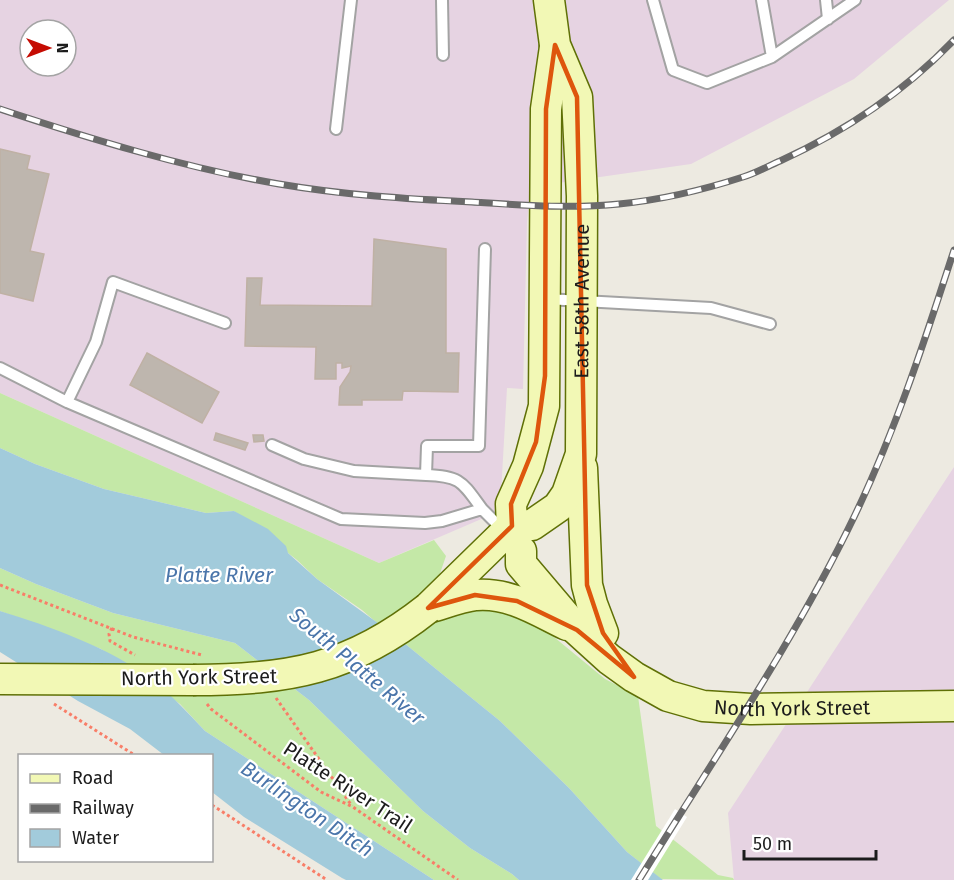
<svg xmlns="http://www.w3.org/2000/svg" width="954" height="880" viewBox="0 0 954 880" font-family="'Fira Sans',sans-serif">
<rect width="100%" height="100%" fill="#edeae1"/>
<!-- industrial -->
<path fill="#e6d3e2" fill-rule="evenodd" d="M 0,0 L 949,0 L 854,79 L 691,164 L 530,187 L 527,223 L 523,389 L 507,388 L 500,511 L 379,563 L 0,393 ZM 30,30 L 66,30 L 66,66 L 30,66 Z
M 954,467 L 954,880 L 734,880 L 728,813 Z"/>
<!-- grass -->
<path fill="#c4e8a7" d="M 0,393 L 379,563 L 434,540 L 446,556 L 428,608 L 479,604 L 526,614 L 605,679 L 638,696 L 656,826 L 718,875 L 733,878 L 734,880 L 661,879 L 627,852 L 569,788 L 500,721 L 393,634 L 391,635 L 362,610 L 317,579 L 297,560 L 234,511 L 206,513 L 104,489 L 35,464 L 0,448 Z
M 0,568 L 36,584 L 113,613 L 235,643 L 309,700 L 423,811 L 470,848 L 512,874 L 519,880 L 434,880 L 205,731 L 180,704 L 101,649 L 0,611 Z"/>
<!-- water -->
<path fill="#a2cbdb" d="M 0,448 L 35,464 L 104,489 L 206,513 L 234,511 L 268,529 L 286,546 L 288,553 L 317,579 L 393,634 L 500,721 L 569,788 L 627,852 L 663,880 L 519,880 L 512,874 L 470,848 L 423,811 L 309,700 L 235,643 L 113,613 L 36,584 L 0,568 Z
M 0,611 C 49,626 111,648 152,680 C 172,695 188,713 205,731 L 434,880 L 346,880 L 342,878 L 244,817 L 212,792 L 212,756 L 164,755 L 130,729 L 78,701 L 0,652 Z"/>
<!-- pier -->
<path fill="#fff" d="M 675,809 L 687,817 L 648,880 L 631,880 Z"/>
<!-- building -->
<path fill="#beb6ae" stroke="#bfb1a4" stroke-width="1.5" d="M 0,149 L 30,156 L 27,169 L 49,174 L 30,251 L 44,254 L 33,301 L 0,293 Z
M 374,239 L 446,249 L 446,353 L 459,353 L 458,392 L 403,391 L 402,400 L 362,400 L 362,405 L 339,405 L 340,387 L 350,372 L 351,366 L 342,368 L 342,363 L 336,363 L 336,379 L 315,379 L 316,347 L 245,346 L 247,278 L 262,278 L 260,305 L 372,306 Z
M 147,353 L 219,392 L 202,423 L 130,385 Z
M 216,433 L 248,443 L 245,450 L 214,440 Z
M 253,435 L 263,435 L 264,441 L 254,442 Z"/>
<g fill="none" stroke-linecap="round" stroke-linejoin="round">
<defs>
<path id="lane" d="M 442,0 L 443,55
M 653,0 L 673,70 L 707,83 L 772,57 L 855,0
M 762,0 L 772,57
M 826,0 L 828,19
M 336,129 L 351,0
M 546,299 L 711,308 L 770,324
M 225,323 L 113,282 L 96,342 L 67,402 L 341,519 L 425,523 L 442,521 L 482,509 L 504,531
M 0,368 L 67,402
M 272,445 L 304,459 L 354,471 L 426,475 L 427,446 L 479,446 L 485,249
M 426,475 C 461,476 462,482 482,509"/>
<g id="secondary">
<path d="M 582,468 L 587,585 L 592,604 L 603,633"/>
<path d="M 512,526 L 511,504 L 528,466 L 544,406 L 546,109 L 555,47"/>
<path id="s1" d="M 521,551 L 521,564 L 577,630 L 609,659 L 634,677 L 668,696 L 703,706 L 751,709 L 954,706"/>
<path d="M 431,607 C 445,603 461,597 476,595 C 509,592 538,611 567,625"/>
<path id="s2" d="M 428,608 L 512,526 L 532,525 L 558,507 L 567,494 L 581,454 L 582,196 L 577,97 L 555,45 L 549,0"/>
<path d="M 0,679 L 193,680"/>
</g>
</defs>
<!-- lane casing -->
<use href="#lane" stroke="#a3a3a3" stroke-width="14"/>
<!-- secondary casing -->
<use href="#secondary" stroke="#5f7006" stroke-width="33"/>
<!-- path -->
<path stroke="#f87e68" stroke-width="3" stroke-dasharray="3 3" stroke-linecap="butt" d="M 0,585 L 133,637 L 202,655
M 112,628 L 109,634 L 110,641 L 135,655
M 276,698 L 352,806
M 54,704 L 136,756
M 207,704 L 211,709 L 321,792 L 353,807 L 458,880
M 212,805 L 327,880"/>
<!-- lane -->
<use href="#lane" stroke="#fff" stroke-width="10"/>
<!-- secondary -->
<use href="#secondary" stroke="#f2f8b5" stroke-width="30"/>
<defs>
<path id="rail" d="M 0,109 C 91,139 185,168 279,184 C 343,195 408,199 472,202 C 520,205 570,209 619,204 C 660,200 703,190 743,177 C 756,173 768,166 780,161 C 846,131 904,92 954,40
M 639,880 C 712,761 793,644 854,517 C 895,432 925,340 954,250"/>
</defs>
<!-- rail casing -->
<use href="#rail" stroke="#6a6a6a" stroke-width="7"/>
<!-- rail -->
<use href="#rail" stroke="#fff" stroke-width="4.5" stroke-dasharray="14" stroke-linecap="butt"/>
<defs>
<path id="secondary-bridge" d="M 193,680 C 289,680 351,669 428,608"/>
</defs>
<!-- secondary-bridge casing -->
<use href="#secondary-bridge" stroke="#5f7006" stroke-width="33" stroke-linecap="butt"/>
<!-- secondary-bridge -->
<use href="#secondary-bridge" stroke="#f2f8b5" stroke-width="30"/>
</g>
<!-- marked area -->
<path fill="none" stroke="#de560d" stroke-width="4.5" stroke-linejoin="round" d="M 555,45 L 577,97 L 587,585 L 603,633 L 634,677 L 577,630 L 517,601 L 475,595 L 428,608 L 512,526 L 511,504 L 536,442 L 545,376 L 546,109 Z"/>
<g text-anchor="middle" dominant-baseline="central" stroke-width="4.5" stroke-linejoin="round" paint-order="stroke">
<!-- street labels -->
<g font-size="20" fill="#1c1c1c" stroke="#fff">
<text stroke="none"><textPath href="#s2" startOffset="380">East 58th Avenue</textPath></text>
<text transform="translate(199 677) rotate(-1)">North York Street</text>
<text stroke="none"><textPath href="#s1" startOffset="338">North York Street</textPath></text>
<text transform="translate(348 787) rotate(33)">Platte River Trail</text>
</g>
<!-- water labels -->
<g font-size="21" font-style="italic" fill="#4a75aa" stroke="#fff">
<text x="219" y="575">Platte River</text>
<text transform="translate(357 666) rotate(40)">South Platte River</text>
<text transform="translate(307 809) rotate(34)">Burlington Ditch</text>
</g>
</g>
<!-- legend -->
<rect x="18" y="754" width="195" height="108" fill="#ffffff" stroke="#a4a4a4" stroke-width="1.5"/>
<rect x="30" y="774" width="30" height="9" fill="#f2f8b5" stroke="#a4a4a4" stroke-width="1.5"/>
<text x="72" y="784" font-size="18" fill="#1c1c1c">Road</text>
<rect x="30" y="804" width="30" height="9" fill="#6a6a6a" stroke="#a4a4a4" stroke-width="1.5"/>
<text x="72" y="814" font-size="18" fill="#1c1c1c">Railway</text>
<rect x="30" y="829" width="30" height="18" fill="#a2cbdb" stroke="#a4a4a4" stroke-width="1.5"/>
<text x="72" y="844" font-size="18" fill="#1c1c1c">Water</text>
<!-- north arrow -->
<g transform="translate(48 48) rotate(90)"><circle r="28" fill="#ffffff" stroke="#a4a4a4" stroke-width="1.5"/>
<path d="M0-4.5L10 22L0 15L-10 22Z" fill="#c50c03"/>
<text y="-9" font-size="16" font-weight="bold" text-anchor="middle" fill="#1c1c1c">N</text>
</g>
<!-- scale -->
<path d="M744 850v9h132v-9" fill="none" stroke="#1c1c1c" stroke-width="3"/>
<text x="753" y="850" font-size="18" fill="#1c1c1c" stroke="#ffffff" stroke-width="4.5" paint-order="stroke">50 m</text>
</svg>
